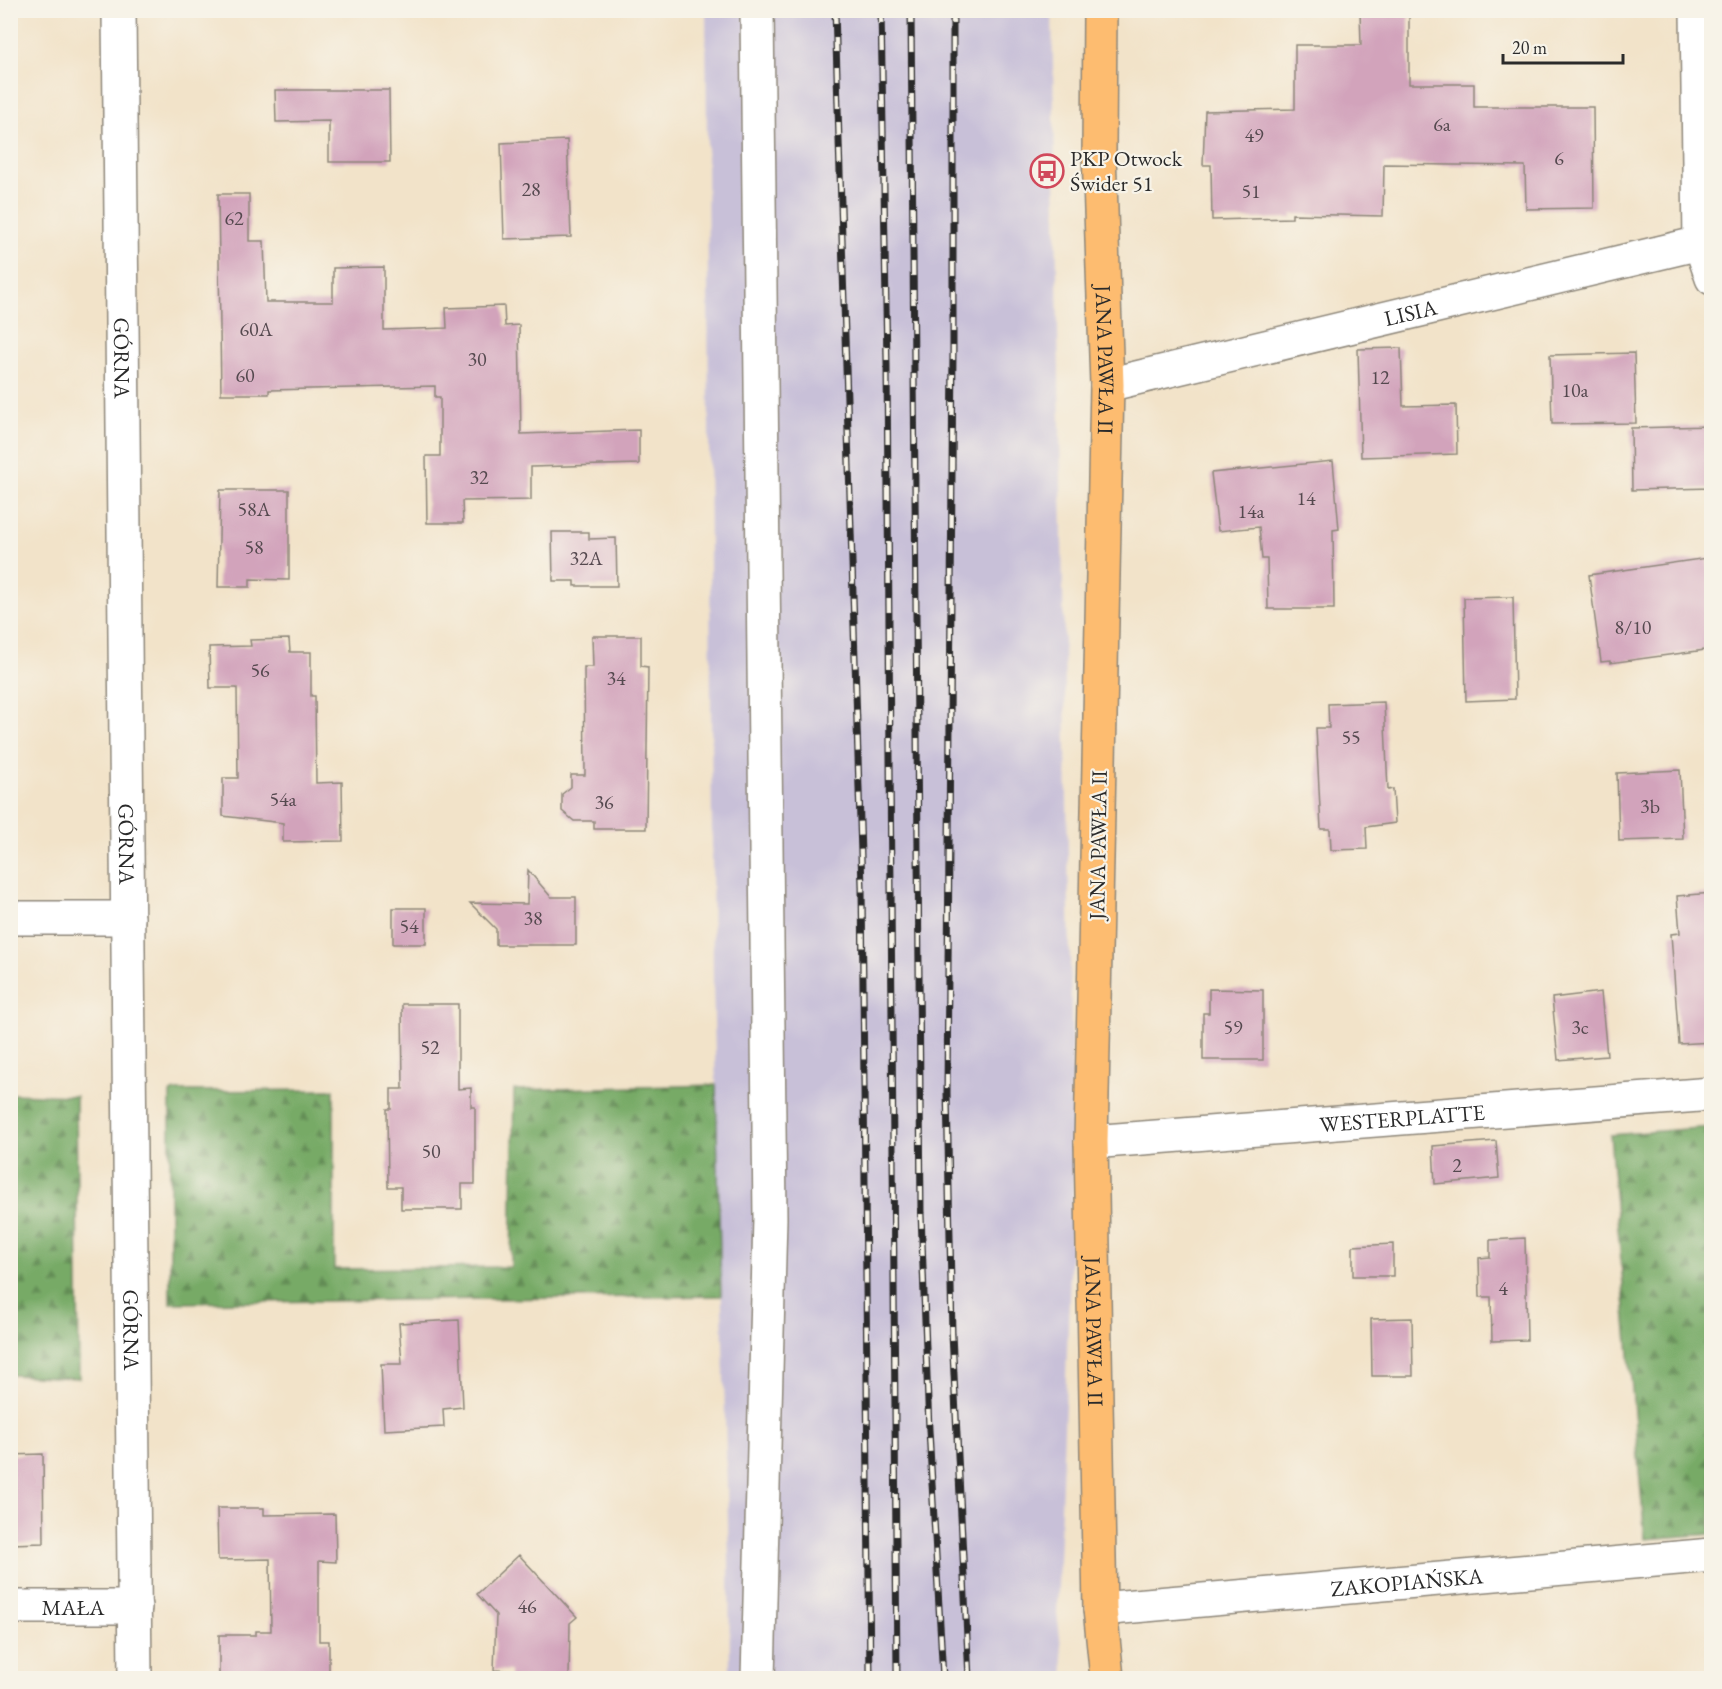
<svg xmlns="http://www.w3.org/2000/svg" width="1722" height="1689" viewBox="0 0 1722 1689" font-family="'EB Garamond',serif">
<defs>
<pattern id="forest-firs" width="22" height="20" patternUnits="userSpaceOnUse" patternTransform="scale(1.5)"><rect width="22" height="20" fill="#7a6"/><path d="M5 1l3.5 6h-7zM16 11l3.5 6h-7z" fill="#628b54"/></pattern>
</defs>
<rect width="100%" height="100%" fill="#f7f3e8"/>
<filter id="ink" filterUnits="userSpaceOnUse"><feTurbulence type="fractalNoise" baseFrequency=".0167" numOctaves="2"/><feDisplacementMap in="SourceGraphic" scale="12" xChannelSelector="R" yChannelSelector="G"/><feConvolveMatrix kernelMatrix="1 2 1 2 8 2 1 2 1" color-interpolation-filters="sRGB"/></filter>
<filter id="wash" filterUnits="userSpaceOnUse"><feTurbulence type="fractalNoise" baseFrequency=".008" numOctaves="4" result="noise"/><feDisplacementMap in="SourceGraphic" scale="24" xChannelSelector="R" yChannelSelector="G"/><feGaussianBlur stdDeviation="1.35" result="paint"/><feColorMatrix in="noise" values="0 0 0 0 0 0 0 0 0 0 0 0 0 0 0 0 0 1.4 0 .05"/><feComposite in="paint" operator="in"/></filter>
<g filter="url(#wash)">
<rect width="100%" height="100%" fill="#f2e3c9"/>
<!-- railway -->
<path fill="#c8c0d8" d="M 706,11 L 1052,11 L 1074,1168 L 1057,1613 L 1065,1678 L 730,1678 L 729,1559 L 713,984 Z"/>
<!-- forest -->
<path fill="url(#forest-firs)" stroke="#516a48" stroke-width="1.5" d="M 716,1085 L 721,1296 L 170,1303 L 170,1093 L 175,1091 L 334,1090 L 334,1269 L 511,1267 L 514,1090 Z
M 11,1094 L 76,1096 L 79,1378 L 11,1375 Z
M 1711,1127 L 1711,1534 L 1645,1539 L 1610,1135 Z"/>
<g id="blocks">
<!-- building -->
<path fill="#d2a3bb" d="M 1360,10 L 1409,10 L 1409,84 L 1474,84 L 1474,107 L 1593,107 L 1594,208 L 1526,209 L 1525,166 L 1384,164 L 1383,216 L 1292,214 L 1292,218 L 1212,220 L 1211,165 L 1203,165 L 1205,111 L 1295,109 L 1295,45 L 1361,45 Z
M 275,90 L 389,90 L 390,162 L 329,162 L 329,121 L 276,122 Z
M 567,140 L 571,237 L 504,239 L 501,143 Z
M 218,194 L 249,194 L 249,241 L 264,241 L 266,302 L 333,302 L 333,268 L 384,267 L 384,330 L 447,328 L 446,308 L 504,306 L 505,326 L 519,325 L 521,434 L 639,430 L 639,464 L 531,467 L 531,500 L 462,501 L 463,523 L 427,523 L 426,456 L 440,456 L 440,397 L 435,397 L 435,386 L 269,390 L 269,394 L 221,394 Z
M 1401,348 L 1403,406 L 1456,405 L 1457,454 L 1361,457 L 1358,349 Z
M 1634,353 L 1636,423 L 1552,424 L 1550,355 Z
M 1712,426 L 1712,488 L 1632,490 L 1631,428 Z
M 1333,461 L 1339,529 L 1333,530 L 1334,609 L 1268,609 L 1267,559 L 1262,559 L 1259,527 L 1218,531 L 1211,473 Z
M 220,490 L 289,490 L 289,580 L 250,579 L 250,587 L 218,587 Z
M 552,532 L 589,532 L 589,539 L 616,538 L 617,586 L 575,586 L 575,581 L 553,581 Z
M 1707,558 L 1712,590 L 1712,649 L 1610,663 L 1610,661 L 1601,662 L 1589,575 Z
M 1513,597 L 1515,699 L 1466,701 L 1464,598 Z
M 592,636 L 641,636 L 641,666 L 648,667 L 646,829 L 594,829 L 594,821 L 574,821 L 562,811 L 562,794 L 571,787 L 571,775 L 585,775 L 584,667 L 593,667 Z
M 289,639 L 290,652 L 311,652 L 311,696 L 315,696 L 316,783 L 342,782 L 343,841 L 283,842 L 283,823 L 223,816 L 223,778 L 238,778 L 237,688 L 210,688 L 209,647 L 251,646 L 250,640 Z
M 1384,702 L 1388,790 L 1393,789 L 1395,823 L 1366,827 L 1367,849 L 1331,850 L 1330,829 L 1321,829 L 1316,728 L 1329,728 L 1328,704 Z
M 1680,770 L 1683,839 L 1619,841 L 1617,773 Z
M 528,870 L 551,897 L 576,897 L 576,945 L 496,945 L 496,929 L 470,903 L 527,904 Z
M 1712,893 L 1712,1042 L 1679,1044 L 1671,934 L 1680,933 L 1677,896 Z
M 393,908 L 426,908 L 426,944 L 393,944 Z
M 1209,989 L 1263,990 L 1263,1060 L 1203,1060 L 1203,1013 L 1209,1013 Z
M 1601,992 L 1607,1056 L 1558,1060 L 1552,998 Z
M 402,1004 L 458,1004 L 458,1089 L 471,1088 L 471,1107 L 475,1107 L 475,1184 L 462,1184 L 462,1209 L 401,1209 L 401,1187 L 388,1187 L 387,1109 L 391,1109 L 391,1089 L 403,1089 Z
M 1496,1141 L 1499,1178 L 1435,1184 L 1433,1146 Z
M 1525,1238 L 1527,1340 L 1492,1341 L 1491,1297 L 1480,1297 L 1479,1258 L 1490,1257 L 1490,1240 Z
M 1393,1244 L 1393,1276 L 1353,1276 L 1353,1246 Z
M 1412,1318 L 1413,1376 L 1372,1376 L 1371,1319 Z
M 459,1320 L 463,1407 L 443,1409 L 444,1427 L 384,1430 L 381,1364 L 402,1364 L 399,1323 Z
M 43,1454 L 44,1543 L 10,1544 L 10,1455 Z
M 217,1508 L 264,1508 L 264,1515 L 335,1514 L 336,1562 L 319,1561 L 319,1641 L 329,1641 L 329,1678 L 257,1678 L 257,1676 L 219,1676 L 219,1635 L 256,1635 L 256,1631 L 271,1631 L 270,1559 L 218,1560 Z
M 519,1555 L 577,1617 L 570,1623 L 569,1678 L 510,1678 L 510,1671 L 494,1670 L 496,1615 L 477,1594 Z"/>
</g>
</g>
<g filter="url(#ink)">
<use href="#blocks" fill-opacity="0" stroke="#8e877a" stroke-width="1.5"/>
<g fill="none" stroke-linecap="round" stroke-linejoin="round">
<defs>
<g id="minor">
<path id="s1" d="M 119,10 L 135,1678"/>
<path d="M 757,10 L 770,1218 L 758,1678"/>
<path d="M 1697,10 L 1700,243 L 1712,278"/>
<path id="s2" d="M 1107,385 L 1700,243 L 1712,235"/>
<path d="M 10,918 L 128,918"/>
<path id="s3" d="M 1091,1142 L 1712,1094"/>
<path id="s4" d="M 10,1607 L 135,1607"/>
<path id="s5" d="M 1100,1609 L 1712,1555"/>
</g>
<g id="major">
<path id="s6" d="M 1100,10 L 1099,152 L 1107,385 L 1091,1142 L 1100,1609 L 1107,1678"/>
</g>
</defs>
<!-- minor casing -->
<use href="#minor" stroke="#8e877a" stroke-width="36"/>
<!-- major casing -->
<use href="#major" stroke="#8e877a" stroke-width="36"/>
<!-- minor -->
<use href="#minor" stroke="#fff" stroke-width="33"/>
<!-- major -->
<use href="#major" stroke="#fdbc70" stroke-width="33"/>
<defs>
<path id="rail" d="M 835,10 L 862,887 L 870,1678
M 881,10 L 887,364 L 897,1678
M 911,10 L 921,1213 L 929,1430 L 943,1678
M 953,10 L 953,350 L 947,1093 L 952,1334 L 969,1678"/>
</defs>
<!-- rail casing -->
<use href="#rail" stroke="#2b2b2b" stroke-width="7"/>
<!-- rail -->
<use href="#rail" stroke="#f7f3e8" stroke-width="4.5" stroke-dasharray="14" stroke-linecap="butt"/>
</g>
</g>
<!-- icons -->
<defs>
<symbol id="bus-ring" viewBox="-11 -11 22 22"><circle r="9.5" fill="#f7f3e8" stroke="#d1495b" stroke-width="1.5"/><path d="M-5-6H5V4H4V6H2V4H-2V6H-4V4H-5ZM-3.5-4V0h7V-4ZM-3.5 1.2v1.5H-2V1.2ZM2 1.2v1.5H3.5V1.2Z" fill="#d1495b"/></symbol>
</defs>
<g fill-rule="evenodd">
<use href="#bus-ring" x="1028" y="152" width="38" height="38"/>
</g>
<g text-anchor="middle" dominant-baseline="central" stroke-width="4.5" stroke-linejoin="round" paint-order="stroke">
<!-- number labels -->
<g font-size="20" fill="#55494f">
<text x="1442" y="124">6a</text>
<text x="1254" y="135">49</text>
<text x="1559" y="158">6</text>
<text x="531" y="189">28</text>
<text x="1251" y="191">51</text>
<text x="234" y="218">62</text>
<text x="256" y="329">60A</text>
<text x="477" y="359">30</text>
<text x="245" y="375">60</text>
<text x="1380" y="377">12</text>
<text x="1575" y="390">10a</text>
<text x="479" y="477">32</text>
<text x="1306" y="498">14</text>
<text x="254" y="509">58A</text>
<text x="1251" y="511">14a</text>
<text x="254" y="547">58</text>
<text x="586" y="558">32A</text>
<text x="1633" y="627">8/10</text>
<text x="260" y="670">56</text>
<text x="616" y="678">34</text>
<text x="1351" y="737">55</text>
<text x="283" y="799">54a</text>
<text x="604" y="802">36</text>
<text x="1650" y="806">3b</text>
<text x="533" y="918">38</text>
<text x="409" y="926">54</text>
<text x="1233" y="1027">59</text>
<text x="1580" y="1027">3c</text>
<text x="430" y="1047">52</text>
<text x="431" y="1151">50</text>
<text x="1457" y="1165">2</text>
<text x="1503" y="1288">4</text>
<text x="527" y="1606">46</text>
</g>
<!-- poi labels -->
<g font-size="22" fill="#2b2b2b" stroke="#f7f3e8" text-anchor="start">
<text x="1070" y="158">PKP Otwock<tspan x="1070" dy="25">Świder 51</tspan></text>
</g>
<!-- street labels -->
<g font-size="22" fill="#2b2b2b" stroke="#f7f3e8">
<text stroke="none"><textPath href="#s2" startOffset="312">LISIA</textPath></text>
<text stroke="none"><textPath href="#s1" startOffset="348">GÓRNA</textPath></text>
<text stroke="none"><textPath href="#s6" startOffset="350">JANA PAWŁA II</textPath></text>
<text stroke="none"><textPath href="#s1" startOffset="834">GÓRNA</textPath></text>
<text transform="translate(1098 845) rotate(-89)">JANA PAWŁA II</text>
<text stroke="none"><textPath href="#s3" startOffset="312">WESTERPLATTE</textPath></text>
<text stroke="none"><textPath href="#s1" startOffset="1320">GÓRNA</textPath></text>
<text stroke="none"><textPath href="#s6" startOffset="1322">JANA PAWŁA II</textPath></text>
<text stroke="none"><textPath href="#s5" startOffset="308">ZAKOPIAŃSKA</textPath></text>
<text stroke="none"><textPath href="#s4" startOffset="63">MAŁA</textPath></text>
</g>
</g>
<!-- margin -->
<rect width="1722" height="1689" fill="none" stroke="#f7f3e8" stroke-width="36"/>
<!-- scale -->
<path d="M1503 54v9h120v-9" fill="none" stroke="#2b2b2b" stroke-width="3"/>
<text x="1512" y="54" font-size="18" fill="#2b2b2b" stroke="#f7f3e8" stroke-width="4.5" paint-order="stroke">20 m</text>
</svg>
